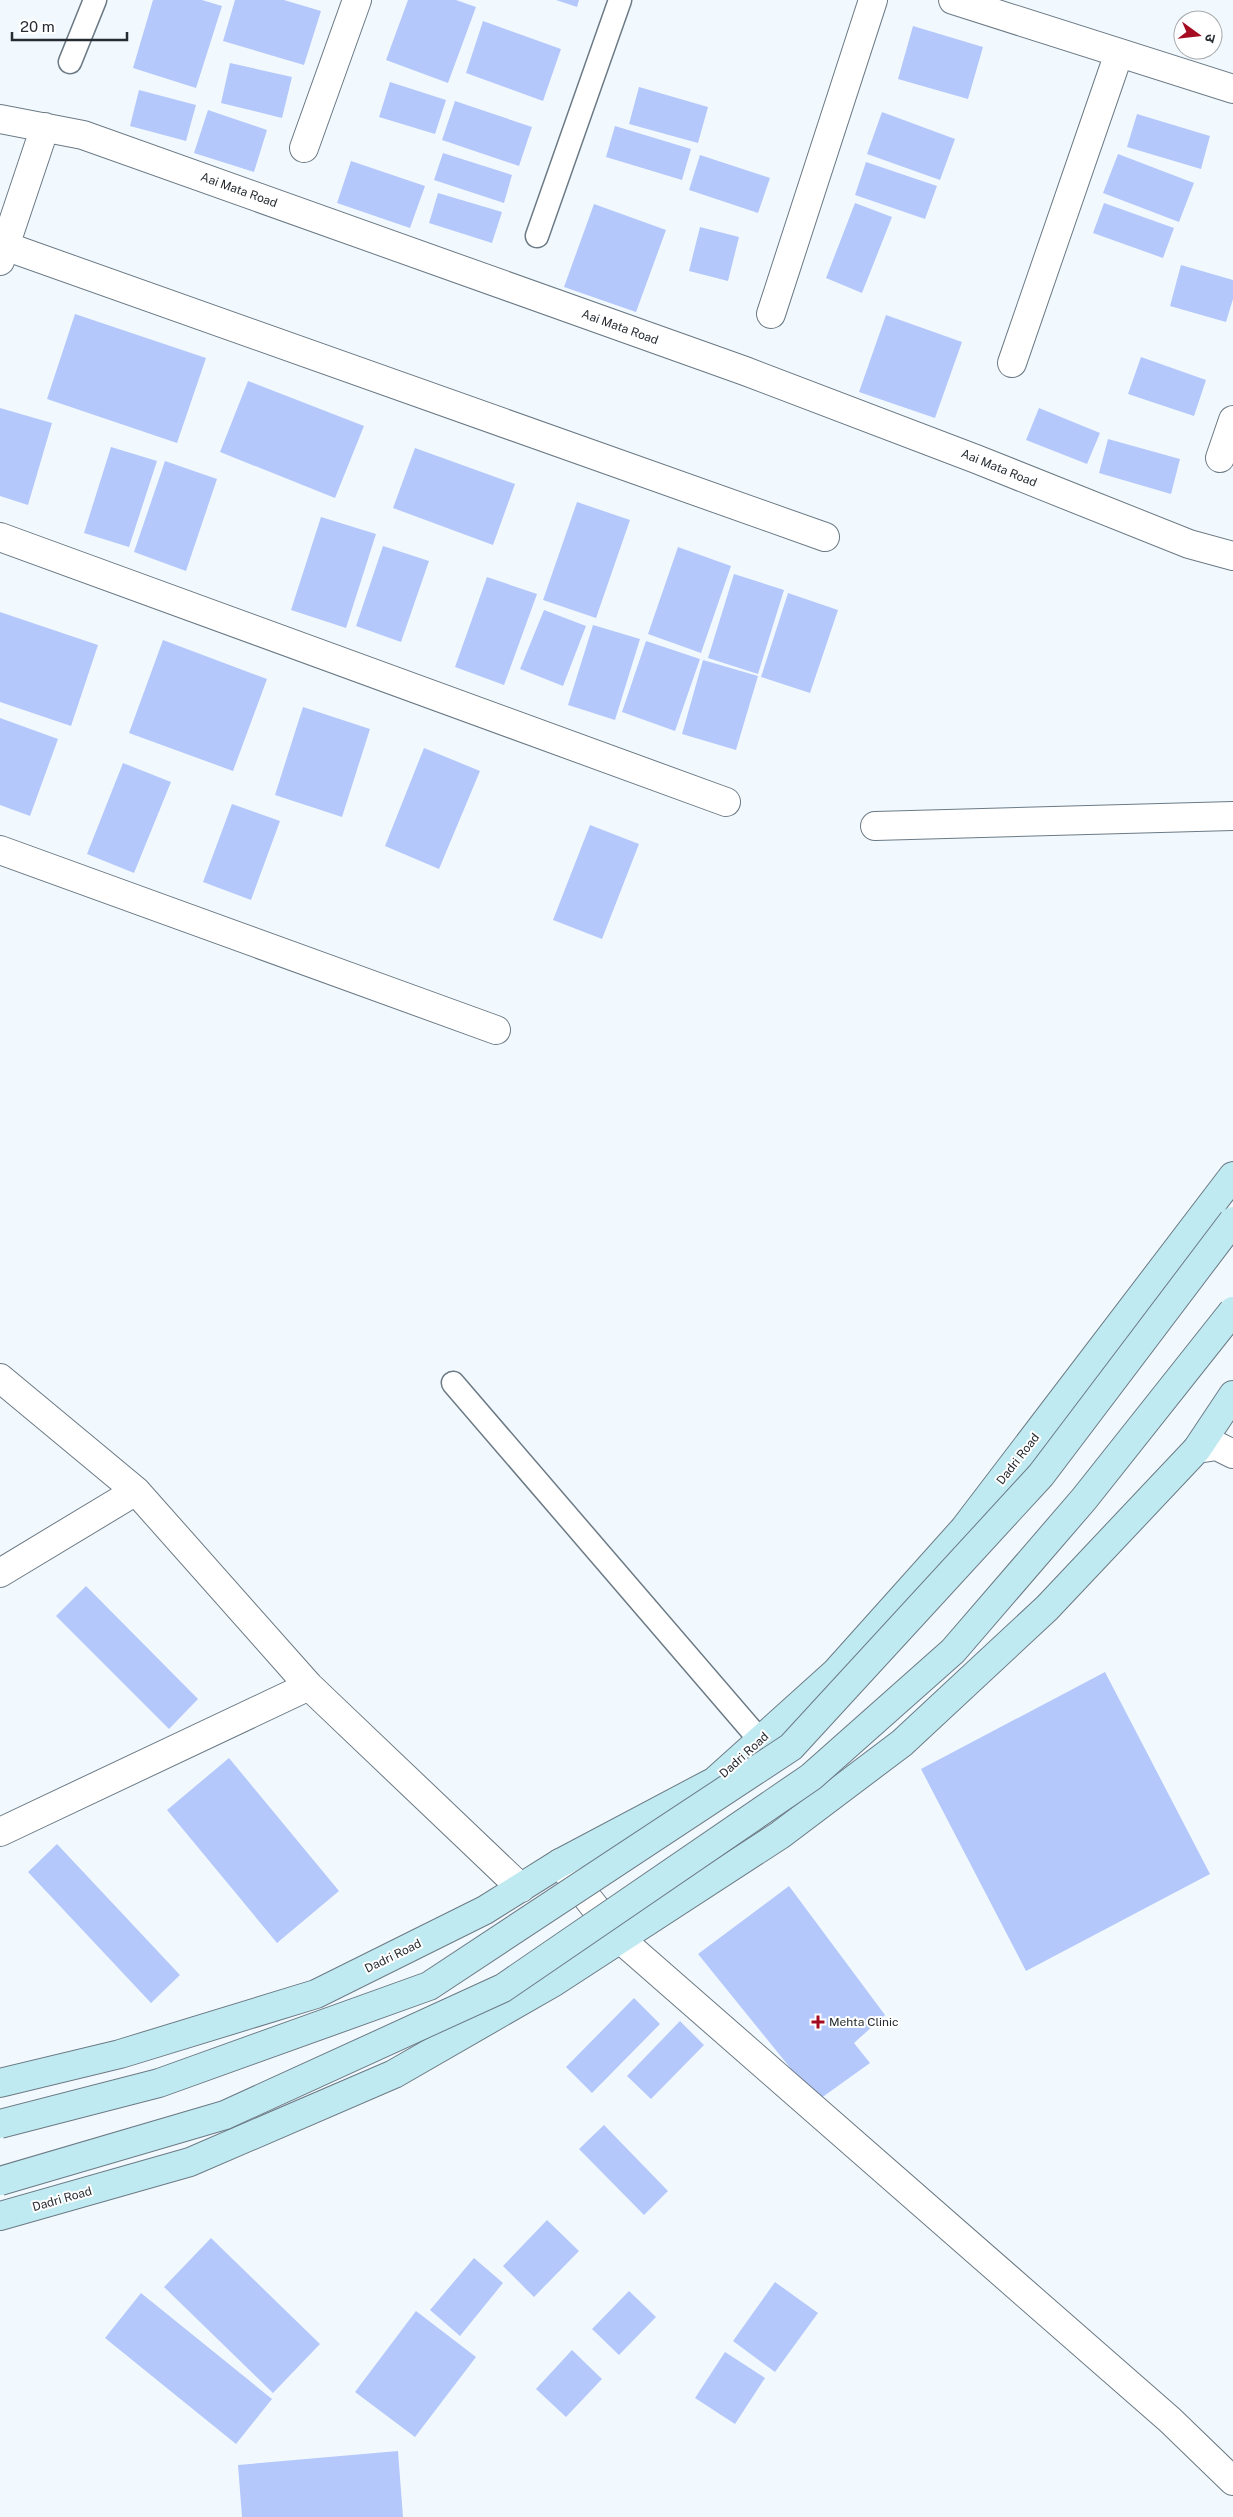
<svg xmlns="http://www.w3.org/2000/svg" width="1233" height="2517" viewBox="0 0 1233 2517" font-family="'Public Sans','Noto Sans Devanagari',sans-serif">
<rect width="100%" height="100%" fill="#f2f9fe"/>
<!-- building -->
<path fill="#b5c8fc" d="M 153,0 L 202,0 L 222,6 L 196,88 L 133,68 Z
M 235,0 L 284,0 L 321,11 L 304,65 L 223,41 Z
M 408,0 L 456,0 L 476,7 L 448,83 L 386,60 Z
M 556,0 L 579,0 L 577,7 Z
M 483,21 L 561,49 L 543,101 L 466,73 Z
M 913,26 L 983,47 L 968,99 L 898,79 Z
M 230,63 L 292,77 L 282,118 L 221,103 Z
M 390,82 L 446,100 L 435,134 L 379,117 Z
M 639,87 L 708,107 L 698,143 L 629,124 Z
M 139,90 L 196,105 L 186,141 L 130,126 Z
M 455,101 L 532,127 L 519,166 L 442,140 Z
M 208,110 L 267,130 L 254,172 L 194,153 Z
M 882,112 L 955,139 L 940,180 L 867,154 Z
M 1137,114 L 1210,136 L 1201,169 L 1127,147 Z
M 615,126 L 691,149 L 682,180 L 606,157 Z
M 443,153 L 512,175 L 504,203 L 434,180 Z
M 1118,154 L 1194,183 L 1179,222 L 1103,193 Z
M 700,155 L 770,178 L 758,213 L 689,190 Z
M 351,161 L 425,186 L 410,228 L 337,203 Z
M 866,162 L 937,186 L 925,219 L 855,195 Z
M 438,193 L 502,212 L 492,243 L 429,223 Z
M 855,203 L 892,217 L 862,293 L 826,278 Z
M 1104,203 L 1174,228 L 1163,258 L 1093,233 Z
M 594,204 L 666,230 L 636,312 L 564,287 Z
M 700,227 L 739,237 L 728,281 L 689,271 Z
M 1181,265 L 1233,280 L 1233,299 L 1226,322 L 1170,306 Z
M 75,314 L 206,358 L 177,443 L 47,399 Z
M 886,315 L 962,342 L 935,418 L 859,392 Z
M 1141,357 L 1206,380 L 1194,416 L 1128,394 Z
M 248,381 L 364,426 L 335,498 L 220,452 Z
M 0,408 L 52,423 L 28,505 L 0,496 Z
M 1039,408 L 1100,433 L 1087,464 L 1026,440 Z
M 1108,439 L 1180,459 L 1171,494 L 1099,473 Z
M 111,447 L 157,461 L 129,547 L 84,533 Z
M 415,448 L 515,484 L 493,545 L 393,508 Z
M 165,461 L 217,479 L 186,571 L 134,552 Z
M 577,502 L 630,520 L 596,618 L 543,600 Z
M 321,517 L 376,534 L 346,628 L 291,610 Z
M 383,546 L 429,561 L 401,642 L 356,626 Z
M 678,547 L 731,566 L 701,653 L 648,634 Z
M 734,574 L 784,590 L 758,674 L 708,658 Z
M 487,577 L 537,594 L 504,685 L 455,667 Z
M 788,593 L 838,610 L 810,693 L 761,677 Z
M 544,610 L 586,626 L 563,686 L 520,669 Z
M 0,612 L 98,645 L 71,726 L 0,702 Z
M 593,625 L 640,639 L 615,720 L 568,705 Z
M 163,640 L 267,679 L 233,771 L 129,733 Z
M 646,641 L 700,659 L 675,731 L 622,712 Z
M 703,660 L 758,676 L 736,750 L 682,734 Z
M 303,707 L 370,729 L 342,817 L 275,795 Z
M 0,718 L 58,739 L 30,816 L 0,805 Z
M 424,748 L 480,771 L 439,869 L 385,846 Z
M 123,763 L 171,782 L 134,873 L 87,854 Z
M 232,804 L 280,821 L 251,900 L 203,882 Z
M 590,825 L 639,844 L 602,939 L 553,920 Z
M 86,1586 L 198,1699 L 169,1729 L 56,1616 Z
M 1105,1672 L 1210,1874 L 1026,1971 L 921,1769 Z
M 229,1758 L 339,1891 L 277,1943 L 167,1810 Z
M 57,1844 L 180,1975 L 151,2003 L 28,1872 Z
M 789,1886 L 885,2015 L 854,2043 L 870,2063 L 817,2101 L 698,1954 Z
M 634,1998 L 660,2024 L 592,2093 L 566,2067 Z
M 680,2021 L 704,2045 L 651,2099 L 627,2076 Z
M 604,2125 L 668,2191 L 644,2215 L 579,2149 Z
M 547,2220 L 579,2251 L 534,2297 L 503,2266 Z
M 211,2238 L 320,2344 L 273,2393 L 164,2287 Z
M 474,2258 L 503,2283 L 460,2336 L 430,2310 Z
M 775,2282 L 818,2313 L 775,2372 L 733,2341 Z
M 629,2291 L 656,2317 L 619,2355 L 592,2329 Z
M 141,2293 L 272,2399 L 236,2444 L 105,2338 Z
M 416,2311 L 476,2357 L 415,2437 L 355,2392 Z
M 572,2350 L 602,2379 L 566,2417 L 536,2389 Z
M 725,2352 L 765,2378 L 735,2424 L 695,2398 Z
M 398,2451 L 403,2517 L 242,2517 L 238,2465 Z"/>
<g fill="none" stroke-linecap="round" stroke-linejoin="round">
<defs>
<path id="lane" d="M 70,62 L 95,0
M 537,236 L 620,0
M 453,1383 L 760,1740"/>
<path id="street" d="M 953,0 L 1233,89
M 0,119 L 83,135 L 745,371 L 976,459 L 1189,544 L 1233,556
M 304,148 L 357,0
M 5,246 L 825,537
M 0,261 L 45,127
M 771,314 L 873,0
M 1012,363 L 1119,53
M 1220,458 L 1233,420
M 0,537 L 726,802
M 875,826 L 1233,816
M 0,850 L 496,1030
M 0,1378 L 136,1491 L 309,1686 L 521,1888
M 1197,1449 L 1217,1446 L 1233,1454
M 0,1573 L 136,1491
M 0,1832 L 309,1686
M 560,1863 L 619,1938 L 1170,2420 L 1233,2481"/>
<path id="secondary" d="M 0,2083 L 120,2054 L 316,1994 L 485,1910 L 560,1863 L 715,1781 L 835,1673 L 964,1529 L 1233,1176
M 0,2216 L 190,2162 L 394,2074 L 554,1982 L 780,1835 L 902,1743 L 1047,1608 L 1197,1449 L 1233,1395"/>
</defs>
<!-- lane casing -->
<use href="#lane" stroke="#6b7a85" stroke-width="25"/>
<!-- street casing -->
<use href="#street" stroke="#6b7a85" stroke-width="30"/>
<!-- secondary casing -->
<use href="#secondary" stroke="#6b7a85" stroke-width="30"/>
<!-- lane -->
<use href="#lane" stroke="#fff" stroke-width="22"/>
<!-- street -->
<use href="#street" stroke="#fff" stroke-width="28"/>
<!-- secondary -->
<use href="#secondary" stroke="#c0eaf1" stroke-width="28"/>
<defs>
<path id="secondary-bridge" d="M 0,2124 L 159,2083 L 429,1986 L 791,1747 L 1041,1475 L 1233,1221
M 0,2181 L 225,2115 L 503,1988 L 811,1777 L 953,1651 L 1084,1499 L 1233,1311"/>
</defs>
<!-- secondary-bridge casing -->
<use href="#secondary-bridge" stroke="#6b7a85" stroke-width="30" stroke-linecap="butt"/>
<!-- secondary-bridge -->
<use href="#secondary-bridge" stroke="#c0eaf1" stroke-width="28"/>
</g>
<!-- markers -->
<path fill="#a50b21" stroke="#fff" stroke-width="2" d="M815.5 2014.5h5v5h5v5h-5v5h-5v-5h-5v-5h5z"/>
<g text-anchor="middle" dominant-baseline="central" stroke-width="4" stroke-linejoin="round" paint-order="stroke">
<!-- street labels -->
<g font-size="12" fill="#262c31" stroke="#fff">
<text transform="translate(239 190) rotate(20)">Aai Mata Road</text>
<text transform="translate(620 327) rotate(20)">Aai Mata Road</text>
<text transform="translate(999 468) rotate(22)">Aai Mata Road</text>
<text transform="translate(1018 1459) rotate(-52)">Dadri Road</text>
<text transform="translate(744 1755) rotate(-42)">Dadri Road</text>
<text transform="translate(393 1956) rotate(-26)">Dadri Road</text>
<text transform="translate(62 2199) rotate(-16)">Dadri Road</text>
</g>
<!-- poi labels -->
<g font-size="12" fill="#262c31" stroke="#fff" text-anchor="start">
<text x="829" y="2022">Mehta Clinic</text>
</g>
</g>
<!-- north arrow -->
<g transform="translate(1198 35) rotate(105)"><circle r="24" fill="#ffffff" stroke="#a8abad"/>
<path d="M0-4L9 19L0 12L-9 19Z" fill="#a50b21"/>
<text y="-8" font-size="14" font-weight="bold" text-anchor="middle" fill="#262c31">उ</text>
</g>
<!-- scale -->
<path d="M12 32v8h115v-8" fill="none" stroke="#262c31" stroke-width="2.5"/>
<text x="20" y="32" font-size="15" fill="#262c31" stroke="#ffffff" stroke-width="4" paint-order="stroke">20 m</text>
</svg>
